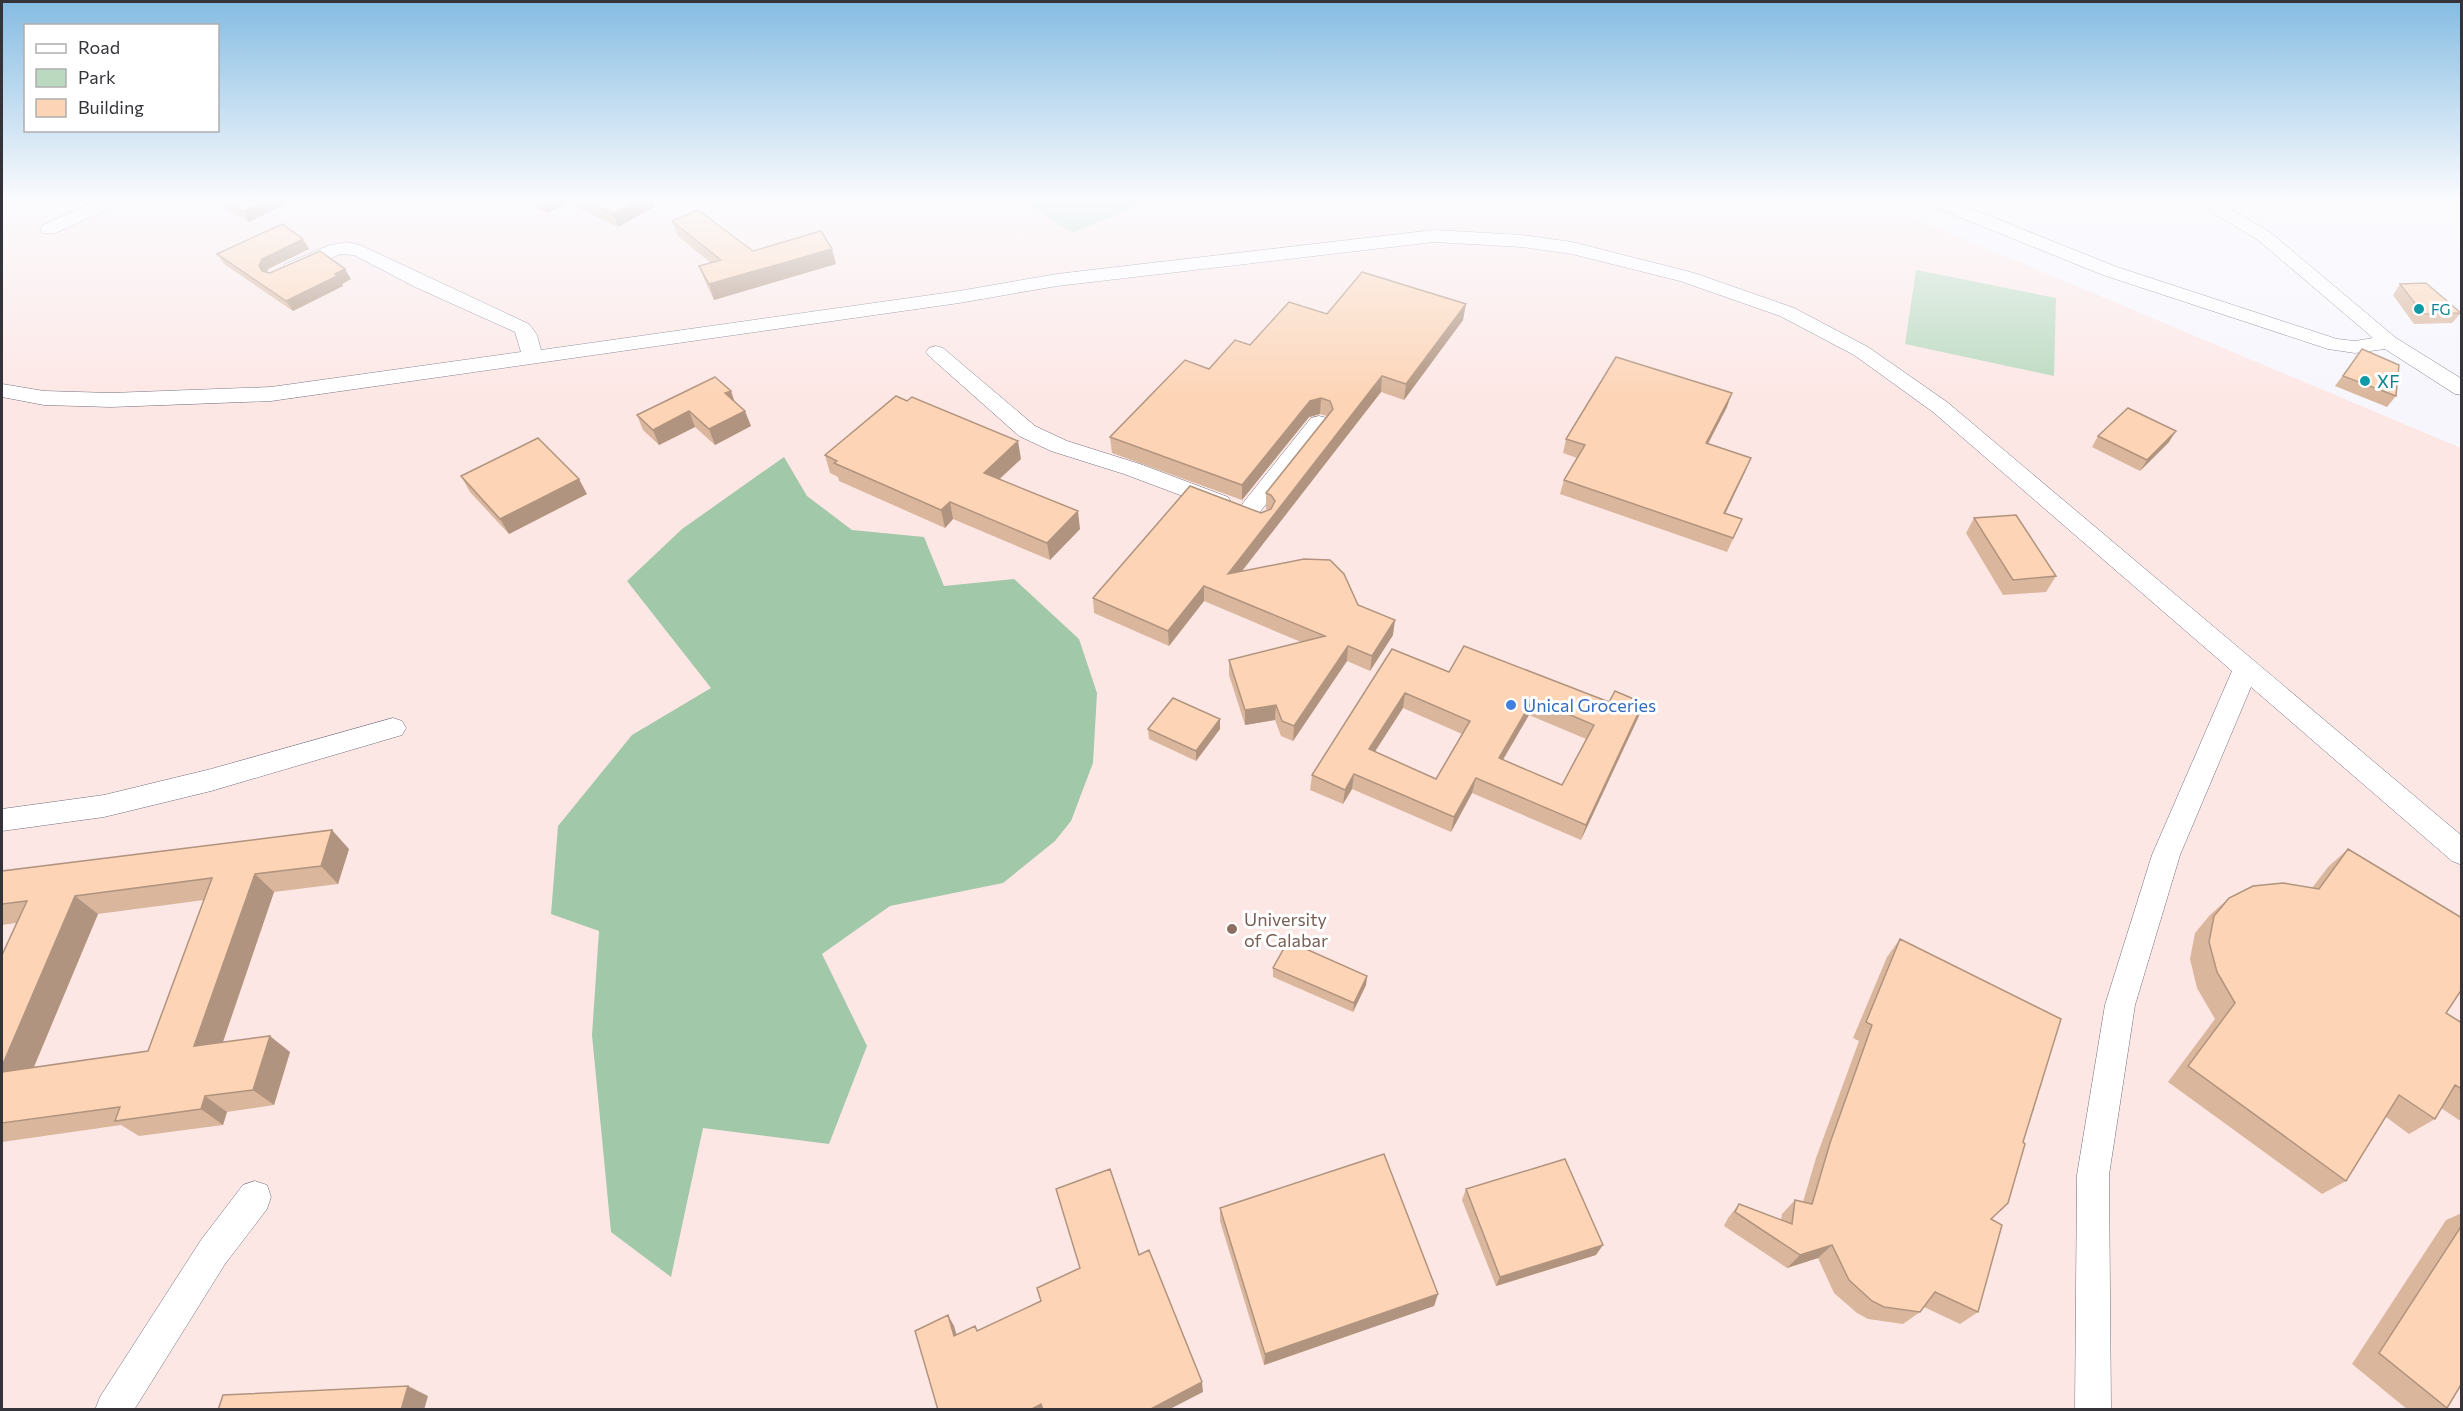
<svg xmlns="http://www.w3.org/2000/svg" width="2463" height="1411" viewBox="0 0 2463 1411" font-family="Commissioner,sans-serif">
<rect width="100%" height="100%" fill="#f7f6fd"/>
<!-- education -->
<path fill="#fde7e5" d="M 2,200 L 1872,200 L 2461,448 L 2461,1409 L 2,1410 Z"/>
<!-- green -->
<path fill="#bad9bf" d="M 1021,200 L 1152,200 L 1072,233 Z
M 1916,270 L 2056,298 L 2054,376 L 1905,344 Z"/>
<!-- forest -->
<path fill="#a1c8a8" d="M 784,457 L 807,496 L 852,530 L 924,537 L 944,586 L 1014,579 L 1079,639 L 1097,693 L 1093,763 L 1071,821 L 1055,841 L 1003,883 L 890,906 L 822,954 L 867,1046 L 829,1144 L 703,1128 L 671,1277 L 611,1232 L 592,1035 L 599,931 L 551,914 L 558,826 L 632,735 L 711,688 L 627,581 L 682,529 Z"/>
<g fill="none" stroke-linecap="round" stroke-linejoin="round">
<defs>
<path id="street" d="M 98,200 L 123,200 L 120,204 L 55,233 L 43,233 L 40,229 L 43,225 Z
M 1924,200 L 1950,200 L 2117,267 L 2337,339 L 2355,341 L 2373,338 L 2258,240 L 2192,200 L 2215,200 L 2270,232 L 2396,338 L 2462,379 L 2462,395 L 2455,394 L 2385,349 L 2355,353 L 2328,349 L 2103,275 L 1927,204 Z
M 1434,230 L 1523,235 L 1572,242 L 1694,273 L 1794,308 L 1868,347 L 1947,402 L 2462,836 L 2462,865 L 2452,861 L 2251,687 L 2180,855 L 2135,1005 L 2109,1175 L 2111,1410 L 2075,1410 L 2077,1175 L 2105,1005 L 2152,855 L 2232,671 L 1933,412 L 1854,355 L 1780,316 L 1680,281 L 1572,254 L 1523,247 L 1434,242 L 1057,286 L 959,303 L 271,401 L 111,407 L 44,405 L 2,397 L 2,384 L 44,391 L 111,393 L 271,387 L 521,352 L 515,332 L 415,287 L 354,255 L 341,254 L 292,274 L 285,272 L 283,268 L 285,264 L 330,245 L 347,242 L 360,245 L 529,324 L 537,335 L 541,350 L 959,291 L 1057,274 Z
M 936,346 L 943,348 L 1035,426 L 1067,441 L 1140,464 L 1228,497 L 1231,502 L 1228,507 L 1220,510 L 1124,474 L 1051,451 L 1019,436 L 929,356 L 926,352 L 929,348 Z
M 1319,416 L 1327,418 L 1330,423 L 1327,428 L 1255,518 L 1247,521 L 1239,518 L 1236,513 L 1239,508 L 1311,418 Z
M 393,718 L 402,721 L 406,728 L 402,735 L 211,791 L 104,817 L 2,831 L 2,809 L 104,795 L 211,769 Z
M 255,1181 L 267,1185 L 271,1197 L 267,1209 L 225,1264 L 134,1410 L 95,1410 L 100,1397 L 201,1240 L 243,1185 Z"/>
</defs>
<!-- street casing -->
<use href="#street" stroke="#726f7e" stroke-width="1"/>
<!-- street -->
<use href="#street" fill="#fff" fill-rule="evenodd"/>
</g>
<!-- wall -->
<path fill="#dab69c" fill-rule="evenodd" d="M 210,200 L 293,200 L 249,222 Z
M 525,200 L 652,200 L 654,207 L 618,227 L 567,203 L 547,213 L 526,203 Z
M 672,221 L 753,251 L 836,264 L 714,300 L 705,281 L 699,266 L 711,263 L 678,236 Z
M 309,249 L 268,269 L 267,272 L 351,279 L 342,284 L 343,286 L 293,311 L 224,264 L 217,254 Z
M 2400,284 L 2461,313 L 2452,323 L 2414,324 L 2393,295 Z
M 1327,314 L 1463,320 L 1404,400 L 1381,392 L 1242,571 L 1358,605 L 1393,635 L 1370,671 L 1347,661 L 1293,741 L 1281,736 L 1275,720 L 1245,725 L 1229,675 L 1229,660 L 1301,642 L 1204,601 L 1169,646 L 1094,613 L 1093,598 L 1261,513 L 1269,510 L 1266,509 L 1266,493 L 1327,416 L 1320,414 L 1309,417 L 1242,500 L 1112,453 L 1110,437 L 1209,369 L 1250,345 Z
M 2362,349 L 2396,396 L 2387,407 L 2335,386 Z
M 734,401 L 751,426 L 715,445 L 695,427 L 659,445 L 643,430 L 637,415 Z
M 1727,407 L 1708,444 L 1745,472 L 1725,513 L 1736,533 L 1727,552 L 1560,494 L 1564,480 L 1577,458 L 1563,453 L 1566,439 Z
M 2098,436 L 2169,442 L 2140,471 L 2092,447 Z
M 825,455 L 1021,459 L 1000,479 L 1080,529 L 1050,560 L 953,519 L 945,528 L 839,481 L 838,477 L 830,473 Z
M 461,476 L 587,494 L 509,534 L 470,492 Z
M 1974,518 L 2056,576 L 2046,592 L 2003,595 L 1966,533 Z
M 1392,649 L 1449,672 L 1609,702 L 1643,703 L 1638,718 L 1581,840 L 1472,793 L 1451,832 L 1352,789 L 1343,804 L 1310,790 L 1312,775 ZM 1403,708 L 1462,734 L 1436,779 L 1375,751 ZM 1529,715 L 1586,739 L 1562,785 L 1503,760 Z
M 1148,729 L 1220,729 L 1196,761 L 1149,739 Z
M 349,849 L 338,884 L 274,892 L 223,1042 L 290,1052 L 274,1105 L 227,1112 L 223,1125 L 139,1136 L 121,1125 L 2,1142 L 2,955 L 16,923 L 2,925 L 2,871 ZM 204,900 L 148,1051 L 34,1067 L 98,914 Z
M 2348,849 L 2446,1013 L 2462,1023 L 2462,1122 L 2441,1108 L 2435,1119 L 2409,1134 L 2386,1117 L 2346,1181 L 2322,1194 L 2168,1082 L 2215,1019 L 2197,988 L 2190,959 L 2195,933 L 2210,915 L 2229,898 L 2312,888 L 2328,867 Z
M 1900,939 L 1991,1219 L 1978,1312 L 1960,1324 L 1924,1307 L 1920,1312 L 1903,1324 L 1868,1319 L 1857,1313 L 1834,1293 L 1818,1258 L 1787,1268 L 1724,1226 L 1728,1218 L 1739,1204 L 1781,1220 L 1782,1214 L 1795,1200 L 1803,1202 L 1816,1158 L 1859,1041 L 1853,1038 L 1887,957 Z
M 1273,968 L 1367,976 L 1366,985 L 1353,1012 L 1273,977 Z
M 1466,1189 L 1596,1255 L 1496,1286 L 1462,1200 Z
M 1220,1208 L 1438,1294 L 1434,1306 L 1264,1365 L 1220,1221 Z
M 2462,1213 L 2462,1383 L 2447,1408 L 2441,1410 L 2408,1410 L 2352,1364 L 2446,1220 Z"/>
<!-- shaded-wall -->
<path fill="#b1947f" d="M 267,200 L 293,200 L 249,222 L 243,212 Z
M 542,200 L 566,200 L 567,203 L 547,213 Z
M 637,200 L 652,200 L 654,207 L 618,227 L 613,214 Z
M 303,239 L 309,249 L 268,269 L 265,276 L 259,266 L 262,259 Z
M 832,249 L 836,264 L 714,300 L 709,284 Z
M 345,269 L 351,279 L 342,284 L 343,286 L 293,311 L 286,301 Z
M 1466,304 L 1463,320 L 1404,400 L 1406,384 Z
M 1382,376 L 1381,392 L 1228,589 L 1228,574 Z
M 731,391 L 736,406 L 725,393 Z
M 1732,393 L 1727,407 L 1701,457 L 1706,443 Z
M 1321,398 L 1320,414 L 1309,417 L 1242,500 L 1242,485 L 1310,401 Z
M 689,411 L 695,427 L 659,445 L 653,430 Z
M 745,411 L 751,426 L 715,445 L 709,429 Z
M 2176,431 L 2169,442 L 2140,471 L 2147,460 Z
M 1018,441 L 1021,459 L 987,490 L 984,473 Z
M 1751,458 L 1745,472 L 1719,527 L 1724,513 Z
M 579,479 L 587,494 L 509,534 L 500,519 Z
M 950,502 L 953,519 L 945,528 L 941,510 Z
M 1078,511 L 1080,529 L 1050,560 L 1047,543 Z
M 1204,586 L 1204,601 L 1169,646 L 1168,631 Z
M 1395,620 L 1393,635 L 1370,671 L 1372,656 Z
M 1348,646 L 1347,661 L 1293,741 L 1294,726 Z
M 1405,693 L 1403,708 L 1367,764 L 1369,749 Z
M 1533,699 L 1529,715 L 1495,773 L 1499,758 Z
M 1643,703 L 1638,718 L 1581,840 L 1586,825 Z
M 1276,705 L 1275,720 L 1245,725 L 1245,710 Z
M 1220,719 L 1220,729 L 1196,761 L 1196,751 Z
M 1354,774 L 1352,789 L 1343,804 L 1345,790 Z
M 1476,778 L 1472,793 L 1451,832 L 1454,817 Z
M 332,830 L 349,849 L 338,884 L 321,866 Z
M 255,874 L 274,892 L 216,1062 L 194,1046 Z
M 75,896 L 98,914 L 25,1088 L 2,1074 L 2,1066 Z
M 1367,976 L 1366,985 L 1353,1012 L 1354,1003 Z
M 270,1036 L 290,1052 L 274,1105 L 253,1090 Z
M 205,1096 L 227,1112 L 223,1125 L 201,1109 Z
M 1603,1245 L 1596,1255 L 1496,1286 L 1500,1277 Z
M 1832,1245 L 1818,1258 L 1787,1268 L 1800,1255 Z
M 1438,1294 L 1434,1306 L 1264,1365 L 1265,1354 Z
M 948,1315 L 954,1326 L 960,1346 L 954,1336 Z
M 1202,1382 L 1203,1392 L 1168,1410 L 1149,1410 Z
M 408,1386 L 428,1396 L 424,1410 L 401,1410 Z
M 1041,1404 L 1044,1410 L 1030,1410 Z"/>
<!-- building -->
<path fill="#fdd4b5" stroke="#b1947f" stroke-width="1.5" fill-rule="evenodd" d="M 221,200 L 267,200 L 243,212 Z
M 585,200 L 637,200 L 613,214 Z
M 698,210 L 753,251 L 821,231 L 832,249 L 709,284 L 699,266 L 721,260 L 672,221 Z
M 282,224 L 303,239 L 262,259 L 259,266 L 262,271 L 270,273 L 320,251 L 345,269 L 335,274 L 337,276 L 286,301 L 217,254 Z
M 1362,272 L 1466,304 L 1406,384 L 1382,376 L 1228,574 L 1304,559 L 1330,560 L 1344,574 L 1358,605 L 1395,620 L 1372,656 L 1348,646 L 1294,726 L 1282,721 L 1276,705 L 1245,710 L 1229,660 L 1325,636 L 1204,586 L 1168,631 L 1093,598 L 1190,486 L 1261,513 L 1271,509 L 1275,501 L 1271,495 L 1266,493 L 1333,409 L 1330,401 L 1321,398 L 1310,401 L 1242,485 L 1110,437 L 1185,360 L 1209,369 L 1235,340 L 1250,345 L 1289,302 L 1327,314 Z
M 2426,283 L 2461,313 L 2423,314 L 2400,284 Z
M 2362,349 L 2399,365 L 2396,396 L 2343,376 Z
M 1616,357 L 1732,393 L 1706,443 L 1751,458 L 1724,513 L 1742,519 L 1733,538 L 1564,480 L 1585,445 L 1566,439 Z
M 715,377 L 731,391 L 725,393 L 745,411 L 709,429 L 689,411 L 653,430 L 637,415 Z
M 896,396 L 907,401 L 912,397 L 1018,441 L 984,473 L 1078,511 L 1047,543 L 950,502 L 941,510 L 834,463 L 837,461 L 825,455 Z
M 2128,408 L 2176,431 L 2147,460 L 2098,436 Z
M 538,438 L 579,479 L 500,519 L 461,476 Z
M 2016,515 L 2056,576 L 2013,580 L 1974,518 Z
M 1464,646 L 1609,702 L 1615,691 L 1643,703 L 1586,825 L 1476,778 L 1454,817 L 1354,774 L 1345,790 L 1312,775 L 1392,649 L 1449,672 ZM 1405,693 L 1470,721 L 1436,779 L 1369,749 ZM 1533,699 L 1594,725 L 1562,785 L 1499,758 Z
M 1173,698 L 1220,719 L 1196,751 L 1148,729 Z
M 332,830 L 321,866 L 255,874 L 194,1046 L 270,1036 L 253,1090 L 205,1096 L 201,1109 L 115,1121 L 120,1107 L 2,1123 L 2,1072 L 148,1051 L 212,878 L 75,896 L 2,1066 L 2,955 L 27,901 L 2,904 L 2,871 Z
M 2348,849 L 2462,918 L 2462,989 L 2446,1013 L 2462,1023 L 2462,1089 L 2455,1085 L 2435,1119 L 2399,1095 L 2346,1181 L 2188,1066 L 2235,1003 L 2217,972 L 2209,942 L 2214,916 L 2229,898 L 2253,886 L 2283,883 L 2319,889 Z
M 1900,939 L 2061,1019 L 2023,1142 L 2025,1144 L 2008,1203 L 1991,1219 L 2002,1225 L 1978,1312 L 1935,1292 L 1920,1312 L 1884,1307 L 1872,1301 L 1849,1280 L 1832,1245 L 1800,1255 L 1735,1212 L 1739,1204 L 1792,1224 L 1795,1200 L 1812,1204 L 1830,1143 L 1872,1025 L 1866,1022 Z
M 1288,941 L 1367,976 L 1354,1003 L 1273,968 Z
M 1384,1154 L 1438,1294 L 1265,1354 L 1220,1208 Z
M 1565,1159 L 1603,1245 L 1500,1277 L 1466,1189 Z
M 1110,1169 L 1139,1255 L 1149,1250 L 1202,1382 L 1149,1410 L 1043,1410 L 1041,1404 L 1030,1410 L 938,1410 L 915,1331 L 948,1315 L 954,1336 L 975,1326 L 977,1331 L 1041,1301 L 1037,1288 L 1080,1268 L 1056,1189 Z
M 2462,1225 L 2462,1383 L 2447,1408 L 2379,1353 Z
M 408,1386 L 401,1410 L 218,1410 L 223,1395 Z"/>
<!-- sky -->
<linearGradient id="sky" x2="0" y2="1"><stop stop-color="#85bce2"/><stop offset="0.5" stop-color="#fbfbfe"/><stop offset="1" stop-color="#fbfbfe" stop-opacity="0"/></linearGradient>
<rect width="2463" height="398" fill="url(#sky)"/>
<!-- markers -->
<g fill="#0f9aa8" stroke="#fff" stroke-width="2">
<circle cx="2419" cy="309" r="6"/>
<circle cx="2365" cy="381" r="6"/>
</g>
<circle fill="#3f7fe0" stroke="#fff" stroke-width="2" cx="1511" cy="705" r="6"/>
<circle fill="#8d6e63" stroke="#fff" stroke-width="2" cx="1232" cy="929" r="6"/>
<g text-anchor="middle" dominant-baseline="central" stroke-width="6" stroke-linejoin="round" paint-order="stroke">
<!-- far-culture labels -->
<g font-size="15" fill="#0d838f" stroke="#fff" text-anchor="start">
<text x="2431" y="309">FG</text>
</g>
<!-- culture labels -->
<g font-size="18" fill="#0d838f" stroke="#fff" text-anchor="start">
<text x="2377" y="381">XF</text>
</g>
<!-- shop labels -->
<g font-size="18" fill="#366cbe" stroke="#fff" text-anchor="start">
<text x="1523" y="705">Unical Groceries</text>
</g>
<!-- education labels -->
<g font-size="18" fill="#785e54" stroke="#fff" text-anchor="start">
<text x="1244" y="919">University<tspan x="1244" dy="21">of Calabar</tspan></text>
</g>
</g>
<!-- border -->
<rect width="2463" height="1411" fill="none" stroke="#343339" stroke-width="6"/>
<!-- legend -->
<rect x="24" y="24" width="195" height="108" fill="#ffffff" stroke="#aeadb0" stroke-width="1.5"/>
<rect x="36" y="44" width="30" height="9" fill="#ffffff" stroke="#aeadb0" stroke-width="1.5"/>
<text x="78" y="54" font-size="18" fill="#343339">Road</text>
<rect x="36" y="69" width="30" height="18" fill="#bad9bf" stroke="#aeadb0" stroke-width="1.5"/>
<text x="78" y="84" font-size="18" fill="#343339">Park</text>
<rect x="36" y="99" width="30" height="18" fill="#fdd4b5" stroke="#aeadb0" stroke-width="1.5"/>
<text x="78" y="114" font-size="18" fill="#343339">Building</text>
</svg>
